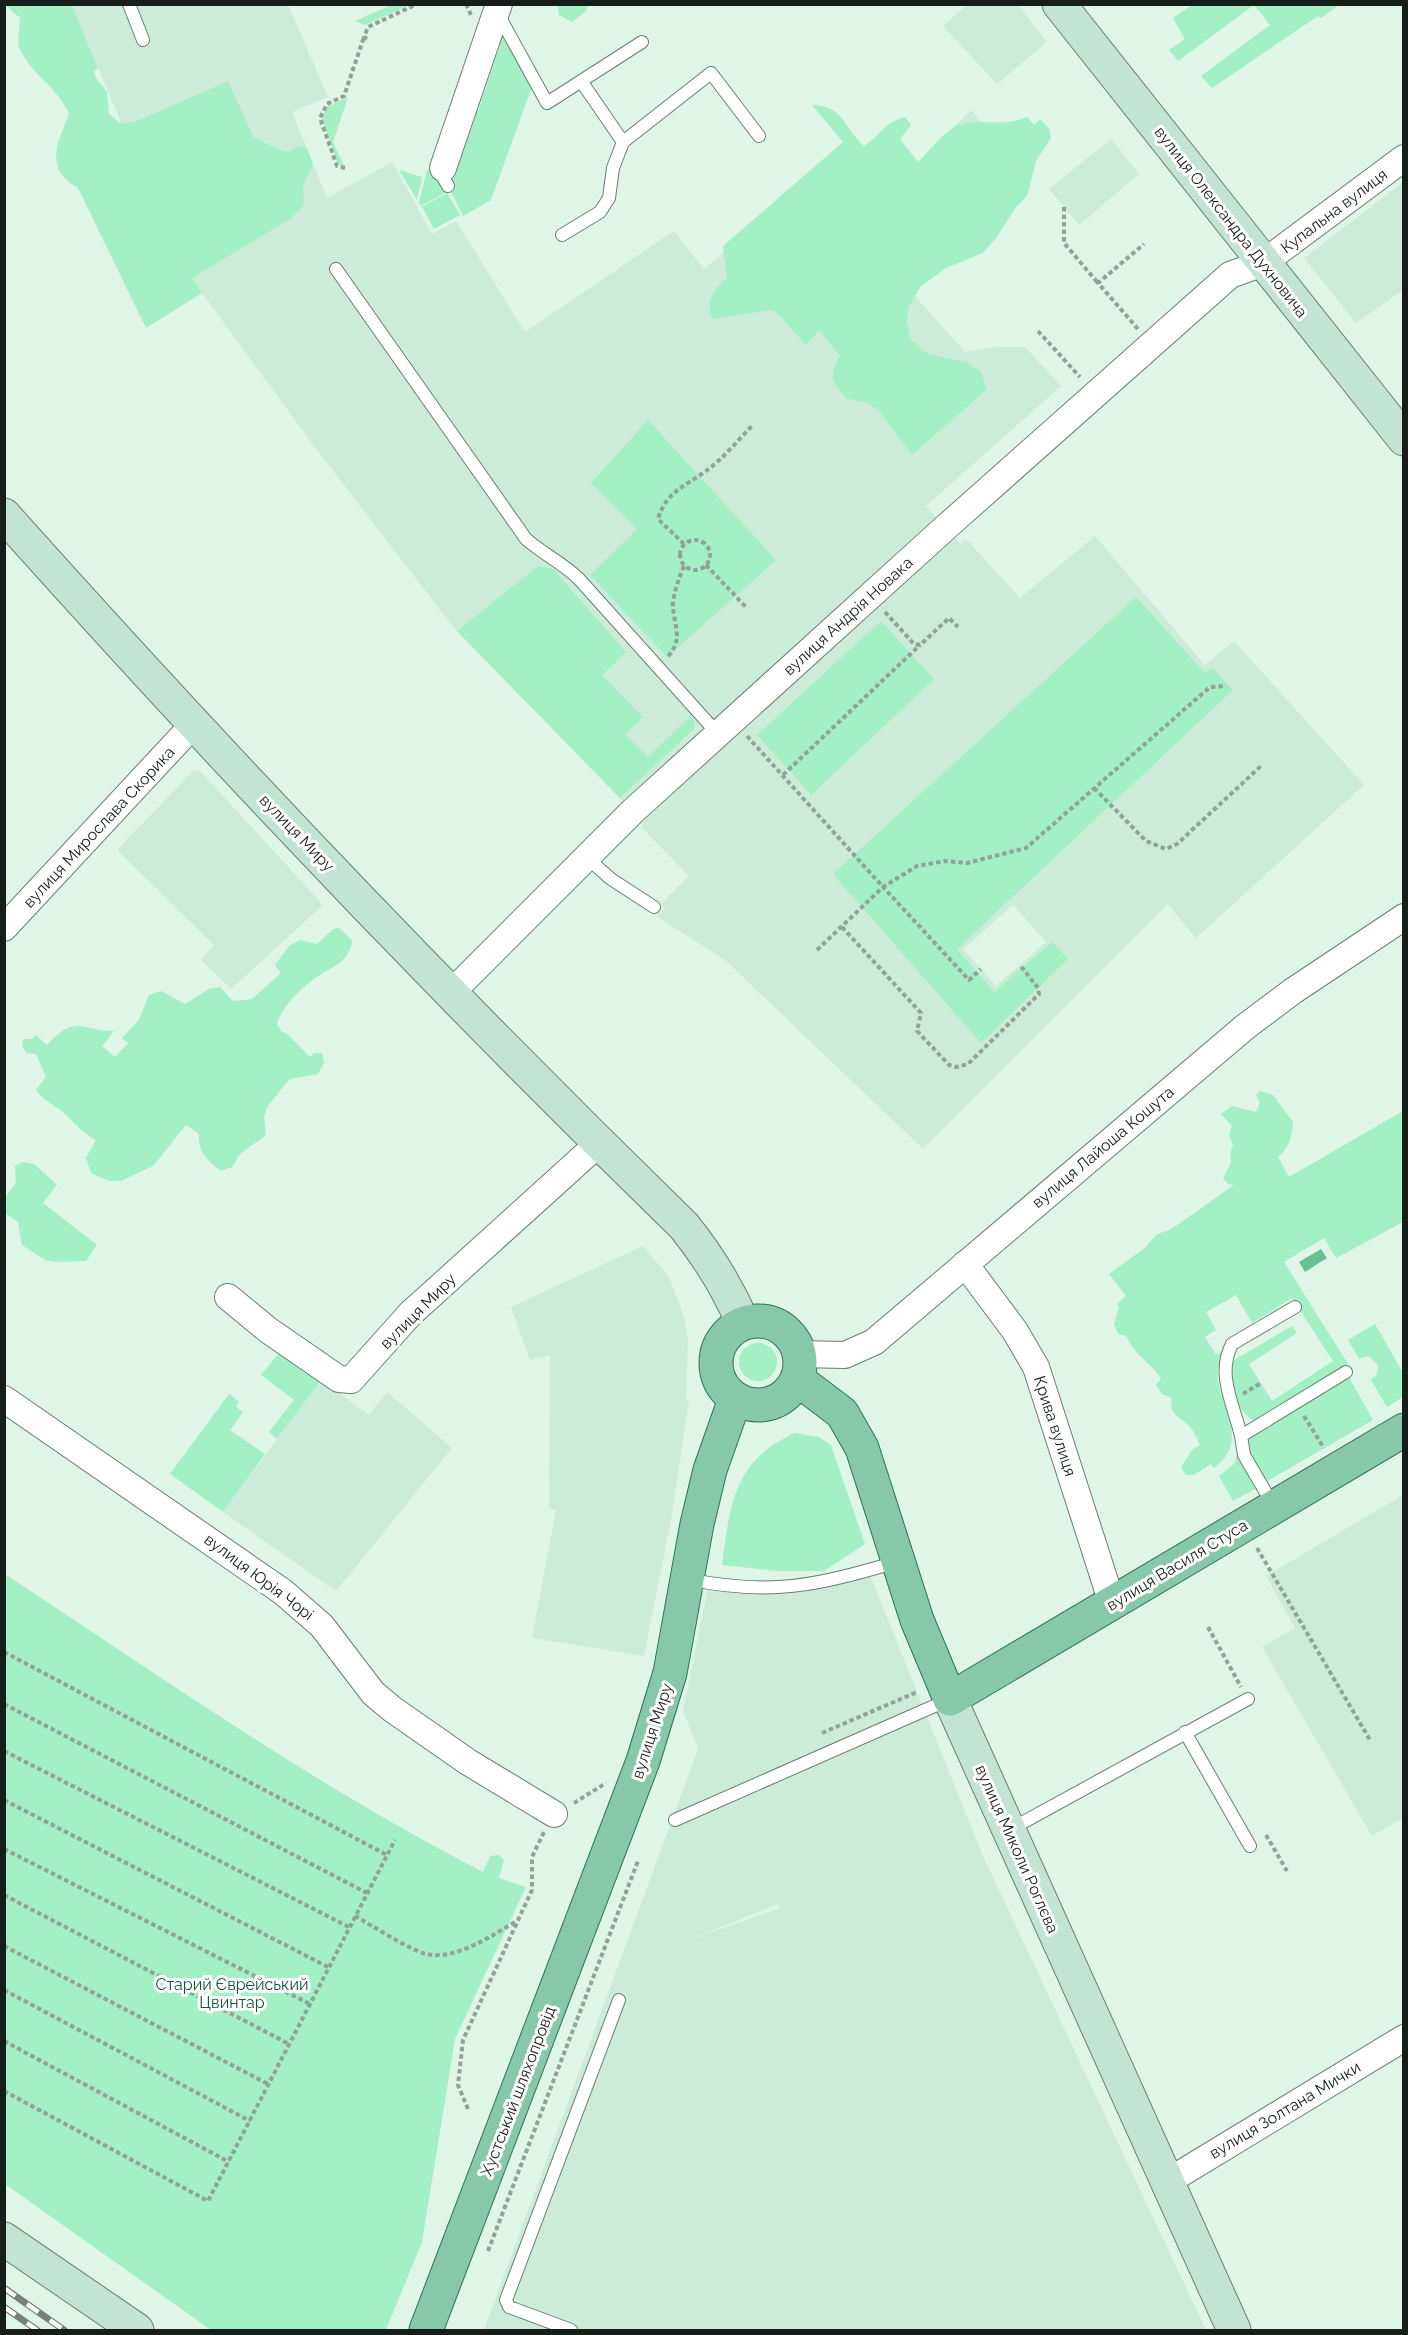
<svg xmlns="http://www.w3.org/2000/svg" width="1408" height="2335" viewBox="0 0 1408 2335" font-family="Raleway,sans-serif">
<rect width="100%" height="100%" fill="#def5e7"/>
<!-- built -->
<path fill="#cdebd9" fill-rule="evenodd" d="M 72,5 L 288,5 L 328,97 L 292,112 L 327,198 L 392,162 L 432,234 L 456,221 L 525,332 L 674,231 L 704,269 L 851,145 L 889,191 L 971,110 L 1025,170 L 906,286 L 965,352 L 995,347 L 1025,347 L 1061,386 L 926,506 L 960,544 L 966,539 L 1020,598 L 1095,536 L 1205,665 L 1234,641 L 1364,785 L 1196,938 L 1168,904 L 923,1149 L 725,960 L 656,916 L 665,908 L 661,904 L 689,876 L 641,827 L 644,823 L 454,628 L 314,446 L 191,278 L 123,127 ZM 1013,905 L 1046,942 L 996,986 L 963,949 Z
M 967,5 L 1018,5 L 1047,42 L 997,84 L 943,26 Z
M 1111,139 L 1139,174 L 1079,225 L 1049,189 Z
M 1403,182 L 1403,290 L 1356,323 L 1304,258 Z
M 194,770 L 200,771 L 212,784 L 323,905 L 231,989 L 201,960 L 214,945 L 117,850 Z
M 643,1246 L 669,1277 L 684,1317 L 688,1339 L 686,1399 L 689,1400 L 671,1520 L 644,1656 L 532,1638 L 556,1510 L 549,1508 L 550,1355 L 530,1360 L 511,1307 Z
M 321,1380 L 369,1415 L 387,1392 L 452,1448 L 336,1591 L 223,1512 Z
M 1403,1495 L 1403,1818 L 1372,1836 L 1262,1647 L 1295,1628 L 1266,1576 Z
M 868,1570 L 982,1854 L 1206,2330 L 484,2330 L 698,1749 L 683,1711 L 709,1583 L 732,1587 ZM 778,1904 L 780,1908 L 689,1940 Z"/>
<!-- green -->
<path fill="#a2f0c3" d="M 5,5 L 72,5 L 98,68 L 94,71 L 96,78 L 107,92 L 109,114 L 120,123 L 135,122 L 228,81 L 254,138 C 267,142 276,151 289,152 L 298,146 L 307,148 L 313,164 L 303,186 L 304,205 L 290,219 L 192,278 L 202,293 L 146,328 L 78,188 C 44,169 57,144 69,114 C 58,87 30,74 19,47 C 17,39 20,27 20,18 Z
M 391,5 L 409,5 L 365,25 L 355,21 Z
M 558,5 L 558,4 L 588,5 L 586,11 L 572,22 L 559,15 Z
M 1192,5 L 1192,4 L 1339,5 L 1321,18 L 1318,16 L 1212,88 L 1201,76 L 1270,25 L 1254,5 L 1178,61 L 1169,50 L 1185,39 L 1173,18 Z
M 497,18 L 533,84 L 491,200 L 463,216 L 448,186 L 456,135 L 467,138 L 475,119 L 463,115 L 466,107 L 478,111 L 500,45 L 490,41 Z
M 348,97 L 333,142 L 344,166 L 341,166 L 337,161 L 322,119 L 327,107 Z
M 812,105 C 845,106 843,128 864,146 C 882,135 882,123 905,117 L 911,125 L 900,139 L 918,162 C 929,151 940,136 953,128 C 974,115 1002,129 1027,117 L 1034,125 L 1040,119 L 1050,130 L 1051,138 L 1036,161 L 1027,196 L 1016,207 L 997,237 L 983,253 L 946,268 L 920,287 L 908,308 L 907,324 L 911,340 L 926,353 L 968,363 L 981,372 L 987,389 L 912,455 L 879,411 L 868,403 L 847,399 C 832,381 828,378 840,356 L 819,330 L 806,345 L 781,317 L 772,310 L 712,319 C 705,300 714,290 727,278 L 723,246 L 843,142 Z
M 399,170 L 422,177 L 417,200 Z
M 427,170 L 437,173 L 447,192 L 421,206 L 419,202 Z
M 447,193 L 460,215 L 434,229 L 422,207 Z
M 648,420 L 776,560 L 667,657 L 590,575 L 637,529 L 591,483 Z
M 538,566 L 553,569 L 626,652 L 602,675 L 643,717 L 625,734 L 648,757 L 690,716 L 694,720 L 694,729 L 620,798 L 457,631 Z
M 1136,597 L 1204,672 L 1213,669 L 1233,690 L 957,949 L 994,992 L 1052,942 L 1068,959 L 981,1043 L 833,874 Z
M 881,621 L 934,679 L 811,795 L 757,735 Z
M 339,928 L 352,940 C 351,964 325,969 310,982 C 297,993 281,1008 277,1024 L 282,1032 L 286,1033 L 310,1057 L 314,1053 L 322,1053 L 324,1063 L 318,1074 L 290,1079 L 283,1087 L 268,1106 L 264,1116 L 266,1135 L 240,1154 L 232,1167 L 221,1171 C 207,1160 198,1153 199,1134 L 186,1125 L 153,1166 L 121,1181 L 109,1181 L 91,1173 L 86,1158 L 96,1140 C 82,1133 77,1125 66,1115 C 56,1105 44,1102 36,1090 L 46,1077 L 36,1054 L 27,1053 L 22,1047 L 23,1039 L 32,1039 L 36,1035 L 47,1045 C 76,1013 81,1031 114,1031 L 102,1046 L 115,1057 L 128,1043 L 122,1038 L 139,1020 L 149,995 L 161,991 L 185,1004 L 209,989 L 220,987 L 233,1001 L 252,999 L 281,973 L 275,965 L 289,946 L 300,940 L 317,944 L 333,929 Z
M 1260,1091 L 1273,1095 L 1293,1122 C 1292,1137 1289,1148 1278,1157 L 1289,1177 L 1403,1111 L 1403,1222 L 1336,1258 L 1324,1238 L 1284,1262 L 1348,1364 L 1256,1421 C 1234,1412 1228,1381 1234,1360 L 1292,1326 L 1297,1333 L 1249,1364 L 1272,1401 L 1333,1361 L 1292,1298 L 1252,1323 L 1236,1295 L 1206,1312 L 1216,1330 L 1205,1337 L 1216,1355 L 1224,1350 C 1221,1359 1216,1371 1218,1382 C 1223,1411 1249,1442 1214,1468 L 1211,1464 L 1194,1475 L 1186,1475 L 1181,1467 L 1192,1450 L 1200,1445 C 1197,1439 1193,1428 1187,1424 C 1177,1415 1169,1414 1172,1398 L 1162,1394 L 1156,1385 L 1161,1379 C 1151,1362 1135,1356 1126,1336 L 1118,1334 L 1114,1324 L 1119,1308 L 1117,1304 L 1126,1296 L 1109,1274 L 1146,1247 L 1157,1234 L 1170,1230 L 1234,1185 L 1228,1184 L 1223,1178 L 1231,1163 L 1230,1153 L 1233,1145 L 1229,1134 L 1232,1126 L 1221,1114 L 1232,1106 L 1256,1112 L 1260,1103 L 1256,1095 Z
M 23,1162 L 34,1164 L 57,1185 L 43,1203 L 97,1245 L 86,1261 L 56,1262 L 45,1260 L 22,1245 L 18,1222 L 5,1213 L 5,1197 L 16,1183 L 15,1166 Z
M 1375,1324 L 1403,1373 L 1403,1397 L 1387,1407 L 1371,1380 L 1377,1374 L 1378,1365 L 1369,1356 L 1359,1359 L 1348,1340 Z
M739 1362a19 19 0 1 1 38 0a19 19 0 1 1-38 0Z
M 279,1353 L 321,1380 L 277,1439 L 269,1432 L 294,1400 L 261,1375 Z
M 1346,1372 L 1373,1420 L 1264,1483 L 1241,1436 Z
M 229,1394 L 239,1402 L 236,1407 L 243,1412 L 230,1430 L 265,1454 L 223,1512 L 170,1474 Z
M 795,1433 L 819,1437 L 831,1445 L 865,1544 L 824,1571 L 777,1571 L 722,1565 C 730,1504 734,1460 795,1433 Z
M 1237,1455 L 1255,1489 L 1233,1501 L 1219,1476 L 1234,1464 Z
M 5,1574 C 161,1677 316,1786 483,1872 L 490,1856 L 499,1855 L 504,1860 L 499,1878 L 526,1887 L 455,2039 L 422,2242 L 386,2330 L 211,2330 L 5,2184 Z"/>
<!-- water -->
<path fill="#69c091" d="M 1321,1249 L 1327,1258 L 1305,1272 L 1299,1262 Z"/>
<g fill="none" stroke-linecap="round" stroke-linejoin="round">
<defs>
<path id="lane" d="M 129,4 L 143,40
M 498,14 L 547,103 L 642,42
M 581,81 L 623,142
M 443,168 L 443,177 L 448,186
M 562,235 L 600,212 L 609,198 L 613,168 L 623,142 L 711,73 L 759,136
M 336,269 L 526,539 C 543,554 563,563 579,579 L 718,734
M 587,858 L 611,879 L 654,907
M 1241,1436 C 1234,1405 1216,1375 1232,1344 L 1295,1307
M 1273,1505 L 1244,1455 L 1241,1436 L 1346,1372
M 687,1579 C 769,1596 818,1586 896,1562
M 1185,1732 L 1250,1846
M 675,1820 L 948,1700
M 1009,1830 L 1248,1699
M 571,2330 L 509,2307 L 506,2300 L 619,2000"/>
<path id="street" d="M 443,168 L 499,4
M 4,928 L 193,725
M 450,994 L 633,811 L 945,528 L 1230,275 L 1263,263 L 1404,158
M 965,1264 L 1015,1331 L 1036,1367 L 1112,1603
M 228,1297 L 268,1330 L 339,1379 L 351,1380 L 410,1314 L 599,1143
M 799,1354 L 845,1355 L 874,1342 L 1245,1027 L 1293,991 L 1404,917
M 4,1399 L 283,1592 L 322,1626 L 373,1693 L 392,1709 L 468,1762 L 554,1814
M 1167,2182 L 1404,2038"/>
<path id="secondary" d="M 1059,4 L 1404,439
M 4,515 C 223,760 449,997 684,1226 C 709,1257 727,1286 743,1323
M 950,1699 L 1234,2330
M 4,2239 L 137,2330"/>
<path id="primary" d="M716 1363a42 42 0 1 1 84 0a42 42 0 1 1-84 0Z
M 797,1379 L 842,1413 L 862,1448 L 917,1620 L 950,1699 L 1404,1430
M 426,2330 L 643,1761 L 670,1673 L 697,1524 L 710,1470 L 735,1399"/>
</defs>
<!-- lane casing -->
<use href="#lane" stroke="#6b7f73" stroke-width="14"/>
<!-- street casing -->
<use href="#street" stroke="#6b7f73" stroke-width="28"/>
<!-- secondary casing -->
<use href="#secondary" stroke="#6b7f73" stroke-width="35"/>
<!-- primary casing -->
<use href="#primary" stroke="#2b7552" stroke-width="35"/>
<!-- path -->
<path stroke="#91a298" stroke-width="4" stroke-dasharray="4.5 3" stroke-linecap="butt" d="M 332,4 L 340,4
M 466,4 L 471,15
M 367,39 L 364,37 L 368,27 L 417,4
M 345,168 L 337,166 L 320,118 L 327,104 L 344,96 L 364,37
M 1064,207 L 1064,243 L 1098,283
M 1138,329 L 1098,283 L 1144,244
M 1038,331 L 1080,377
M680 555a15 15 0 1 1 30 0a15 15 0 1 1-30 0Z
M 684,544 L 658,519 C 666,492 684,487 706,471 C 723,459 738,440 753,425
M 706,565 L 746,607
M 885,612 L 914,644 L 920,645 L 949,618 L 958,627
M 668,656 C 685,639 672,622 673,602 C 675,589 679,578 684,566
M 747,736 L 883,887 L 917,866 L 945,861 L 967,863 L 1026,848 L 1210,687 L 1226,686
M 783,775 L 920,645
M 1094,788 L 1146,841 L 1166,849 L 1177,844 L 1261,766
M 842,927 L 921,1013 L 917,1031 L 949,1065 L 956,1067 L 968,1064 L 1039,994 L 1038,988 L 1020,965
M 817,950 L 883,887 L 969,980 L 981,969
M 1243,1394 L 1261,1383
M 1304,1416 L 1324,1448
M 1257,1548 L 1370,1740
M 1208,1627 L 1241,1687
M 4,1652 L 387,1855
M 4,1704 L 367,1893
M 822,1733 L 917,1692
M 4,1751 L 349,1927
M 4,1800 L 328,1967
M 574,1803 L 606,1783
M 1266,1835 L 1287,1871
M 4,1849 L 310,2004
M 4,1895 L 289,2044
M 355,1916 C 371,1925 410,1950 426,1954 C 456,1961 492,1935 517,1921
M 4,1946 L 268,2084
M 4,1990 L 250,2121
M 4,2041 L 229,2162
M 4,2091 L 208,2201 L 395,1840
M 468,2109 L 458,2085 L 463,2040 L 532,1890 L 532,1857 L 544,1832
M 488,2251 L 638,1861"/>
<!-- lane -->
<use href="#lane" stroke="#fff" stroke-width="12"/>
<!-- street -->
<use href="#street" stroke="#fff" stroke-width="26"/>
<!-- secondary -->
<use href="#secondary" stroke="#c3e4d4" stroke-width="33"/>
<!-- primary -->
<use href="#primary" stroke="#86c8a9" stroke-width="33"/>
<defs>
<path id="rail" d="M 4,2288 L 64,2330
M 4,2307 L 37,2330"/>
</defs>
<!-- rail casing -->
<use href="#rail" stroke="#738279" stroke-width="7"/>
<!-- rail -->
<use href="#rail" stroke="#fff" stroke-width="4.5" stroke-dasharray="14" stroke-linecap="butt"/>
</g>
<g text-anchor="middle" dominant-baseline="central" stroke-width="6" stroke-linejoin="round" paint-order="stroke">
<!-- street labels -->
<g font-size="16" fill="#161e1a" stroke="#fff">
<text transform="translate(1334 211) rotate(-37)">Купальна вулиця</text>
<text transform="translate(1231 222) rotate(52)">вулиця Олександра Духновича</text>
<text transform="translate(848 616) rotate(-42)">вулиця Андрія Новака</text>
<text transform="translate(99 827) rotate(-47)">вулиця Мирослава Скорика</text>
<text transform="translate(297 833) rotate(46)">вулиця Миру</text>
<text transform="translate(1103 1147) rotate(-40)">вулиця Лайоша Кошута</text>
<text transform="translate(418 1311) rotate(-45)">вулиця Миру</text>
<text transform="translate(1055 1426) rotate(72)">Крива вулиця</text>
<text transform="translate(1177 1565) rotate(-31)">вулиця Василя Стуса</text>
<text transform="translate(259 1577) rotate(37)">вулиця Юрія Чорі</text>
<text transform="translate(652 1731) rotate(-72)">вулиця Миру</text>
<text transform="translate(1017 1849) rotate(66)">вулиця Миколи Роглєва</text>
<text transform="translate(518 2091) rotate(-69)">Хустський шляхопровід</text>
<text transform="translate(1285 2110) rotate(-31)">вулиця Золтана Мички</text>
</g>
<!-- park labels -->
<g font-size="16" fill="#145738" stroke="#fff">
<text x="232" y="1984">Старий Єврейський<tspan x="232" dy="18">Цвинтар</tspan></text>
</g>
</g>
<!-- border -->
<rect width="1408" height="2335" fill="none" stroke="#161e1a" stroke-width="12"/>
</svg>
